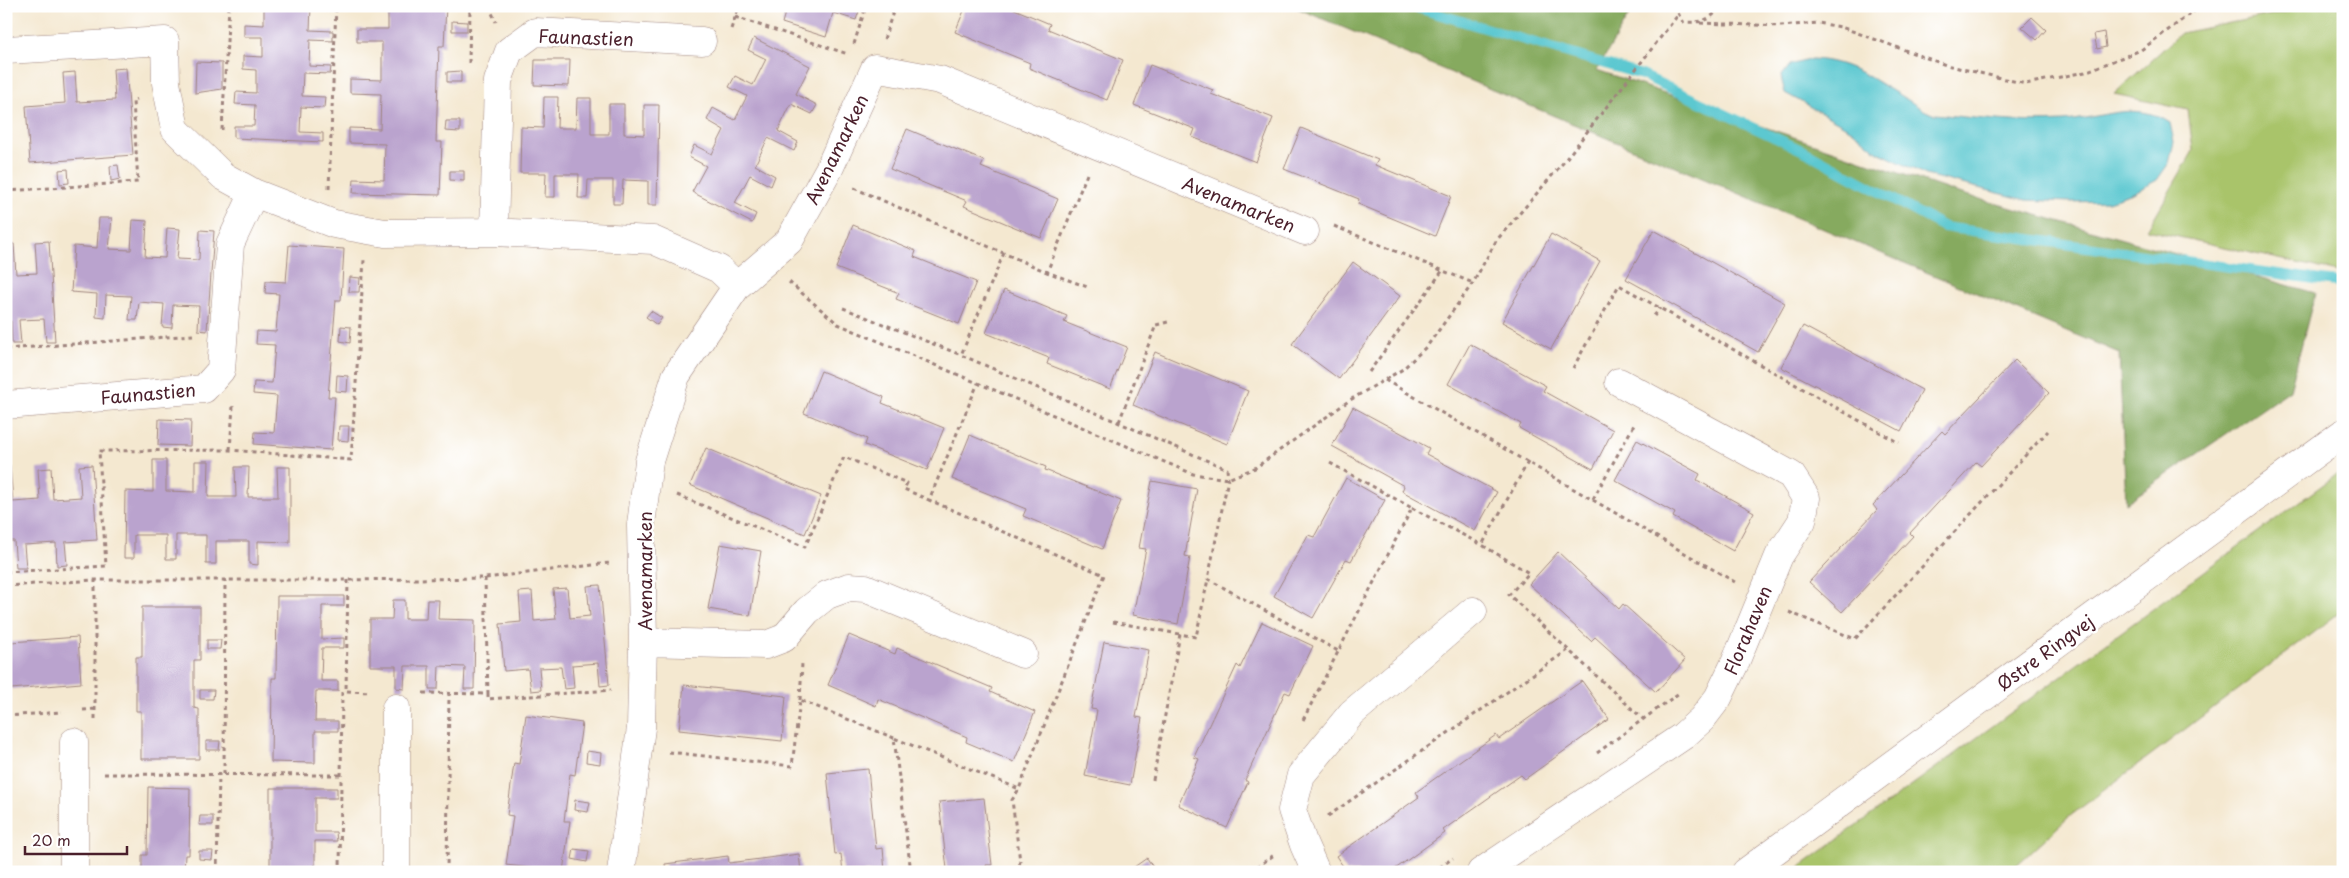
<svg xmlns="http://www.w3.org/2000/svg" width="2349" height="878" viewBox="0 0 2349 878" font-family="'Playpen Sans',sans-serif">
<rect width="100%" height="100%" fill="#fff"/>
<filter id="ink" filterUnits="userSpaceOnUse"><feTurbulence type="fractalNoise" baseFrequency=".02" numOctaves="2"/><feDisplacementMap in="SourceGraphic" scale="10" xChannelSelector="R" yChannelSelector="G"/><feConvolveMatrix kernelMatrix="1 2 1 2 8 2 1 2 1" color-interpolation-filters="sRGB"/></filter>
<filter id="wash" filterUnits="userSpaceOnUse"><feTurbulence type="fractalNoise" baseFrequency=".0096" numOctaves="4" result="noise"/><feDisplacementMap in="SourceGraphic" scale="20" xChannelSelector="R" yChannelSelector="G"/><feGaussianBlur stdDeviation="1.12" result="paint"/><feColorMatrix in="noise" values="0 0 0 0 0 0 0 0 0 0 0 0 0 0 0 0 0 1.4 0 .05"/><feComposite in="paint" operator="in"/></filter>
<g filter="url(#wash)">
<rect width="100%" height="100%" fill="#f4e8d0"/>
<!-- green -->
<path fill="#a9c46b" stroke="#7a724b" d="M 2314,6 L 2343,6 L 2343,273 L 2147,230 L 2193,151 L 2188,110 L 2114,94 L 2181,33 Z
M 2343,470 L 2343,610 L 2070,816 L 2009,872 L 1793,872 Z"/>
<!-- forest -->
<path fill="#86aa5f" stroke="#686445" d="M 1292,6 L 1634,6 L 1597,70 L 1955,192 L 2315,293 L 2290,390 L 2126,503 L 2119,353 Z"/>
<!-- water -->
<path fill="#5bc8d0" stroke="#52747e" d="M 1812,59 C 1852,61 1874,81 1908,100 C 1916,105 1926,113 1935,114 C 1976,118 2021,124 2063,121 C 2101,119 2135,99 2170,123 L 2174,142 L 2169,163 L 2157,180 L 2133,193 L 2108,201 L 2070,202 L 2026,200 L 1926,175 L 1878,152 L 1852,130 L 1785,93 L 1781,77 L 1790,65 Z"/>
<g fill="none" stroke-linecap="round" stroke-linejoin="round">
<!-- stream -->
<path stroke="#5bc8d0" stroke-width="10" d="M 1411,6 L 1642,75 L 1808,153 L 1944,227 L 2343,283"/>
</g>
<g id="blocks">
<!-- building -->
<path fill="#baa3ce" d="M 264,6 L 311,6 L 310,30 L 333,31 L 333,41 L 310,40 L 309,66 L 331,67 L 330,74 L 303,73 L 302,96 L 325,97 L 324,108 L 301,107 L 300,132 L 323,133 L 323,142 L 234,138 L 234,126 L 254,126 L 255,105 L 235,104 L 236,92 L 256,93 L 256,70 L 243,69 L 243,56 L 263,57 L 263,37 L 244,37 L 244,24 L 264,25 Z
M 388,6 L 446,6 L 444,46 L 439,46 L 436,142 L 442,142 L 440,195 L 353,193 L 354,179 L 384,180 L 385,144 L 349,143 L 349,128 L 380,129 L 381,94 L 350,93 L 350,79 L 382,80 L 382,42 L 357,42 L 357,29 L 388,29 Z
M 787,6 L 845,6 L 859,11 L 856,20 L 833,13 L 826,37 L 782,23 Z
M 966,6 L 1007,6 L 1050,24 L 1048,29 L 1123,60 L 1107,100 L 1029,68 L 1030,63 L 955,32 Z
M 2032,17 L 2046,30 L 2037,40 L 2022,27 Z
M 452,21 L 467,22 L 467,31 L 452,31 Z
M 2104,32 L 2106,47 L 2097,49 L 2094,34 Z
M 754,38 L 810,66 L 796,94 L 817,105 L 812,114 L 791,104 L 778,131 L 798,142 L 794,151 L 768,138 L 755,165 L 775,176 L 771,186 L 750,175 L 735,203 L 756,214 L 752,223 L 692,192 L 706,166 L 689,157 L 694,145 L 712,154 L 724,130 L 707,120 L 713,108 L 735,120 L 747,96 L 729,87 L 735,76 L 753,85 L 766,59 L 748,50 Z
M 535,60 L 570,60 L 569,86 L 534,85 Z
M 196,62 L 222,63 L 222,89 L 195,93 Z
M 1150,65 L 1213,90 L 1211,94 L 1273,118 L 1256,162 L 1192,137 L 1195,129 L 1134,105 Z
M 126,68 L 133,155 L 30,163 L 26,106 L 65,103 L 63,73 L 75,72 L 77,102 L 115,100 L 113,69 Z
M 461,71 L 461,82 L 447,82 L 447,72 Z
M 544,97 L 558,97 L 557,128 L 576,128 L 577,98 L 591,98 L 591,134 L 609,134 L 609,104 L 624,104 L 624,134 L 644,135 L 644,105 L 659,105 L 657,205 L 648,205 L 648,181 L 623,180 L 622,204 L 613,204 L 613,180 L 588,180 L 587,198 L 578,198 L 579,174 L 555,174 L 555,197 L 545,197 L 546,173 L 520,173 L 521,127 L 543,128 Z
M 446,121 L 460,121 L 460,132 L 445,131 Z
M 1301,128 L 1378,160 L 1375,165 L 1451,196 L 1435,236 L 1358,204 L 1359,199 L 1284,169 Z
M 907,129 L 984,161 L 981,167 L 1058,199 L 1041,238 L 964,206 L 967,201 L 890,169 Z
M 118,165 L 120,179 L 111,181 L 110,166 Z
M 68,169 L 69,183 L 60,184 L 59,170 Z
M 450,171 L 464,171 L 464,181 L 450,180 Z
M 99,218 L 112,218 L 109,249 L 131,250 L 133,220 L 147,221 L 145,257 L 165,258 L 167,228 L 180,229 L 177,259 L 199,260 L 200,230 L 214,231 L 207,331 L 198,330 L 199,306 L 173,305 L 172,328 L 162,327 L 164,304 L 139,302 L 137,320 L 129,320 L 131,296 L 106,295 L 105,318 L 96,317 L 97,294 L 71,292 L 74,246 L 97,248 Z
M 853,225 L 916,251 L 914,257 L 976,282 L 959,324 L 896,299 L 899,293 L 836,268 Z
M 1654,230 L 1785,303 L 1758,352 L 1626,279 Z
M 1551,234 L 1600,261 L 1551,349 L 1502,322 Z
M 49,241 L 55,342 L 46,342 L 44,319 L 19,320 L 21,344 L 12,344 L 11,321 L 6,321 L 6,244 L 14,244 L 16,274 L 37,273 L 35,242 Z
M 289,245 L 344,249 L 341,300 L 336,300 L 328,397 L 335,397 L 331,450 L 254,444 L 255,432 L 274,433 L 277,396 L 253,394 L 254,382 L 272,383 L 275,345 L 256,344 L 257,331 L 276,332 L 279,294 L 265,293 L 266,281 L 286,282 Z
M 1353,262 L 1400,296 L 1339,379 L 1292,344 Z
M 350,277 L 360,278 L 359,292 L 349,292 Z
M 1004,290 L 1067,316 L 1064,322 L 1127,347 L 1110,389 L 1047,364 L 1049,358 L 986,333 Z
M 651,311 L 662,318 L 657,325 L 646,317 Z
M 341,326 L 351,327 L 350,343 L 340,341 Z
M 1803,326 L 1922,390 L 1901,431 L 1781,367 Z
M 1470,344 L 1546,386 L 1543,391 L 1613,430 L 1593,469 L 1519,428 L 1521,424 L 1448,384 Z
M 1155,352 L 1248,391 L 1227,444 L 1133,405 Z
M 2015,360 L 2049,393 L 1981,466 L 1976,462 L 1910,533 L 1913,536 L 1842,612 L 1809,582 L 1877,510 L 1873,505 L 1942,431 L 1945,434 Z
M 821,371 L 884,397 L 882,403 L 944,428 L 927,470 L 865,445 L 867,439 L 804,413 Z
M 337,375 L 348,376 L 347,392 L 336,391 Z
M 1353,407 L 1429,448 L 1426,454 L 1497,492 L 1475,531 L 1402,491 L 1404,486 L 1332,446 Z
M 159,419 L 191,420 L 190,446 L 158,445 Z
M 339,426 L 349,426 L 348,441 L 338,440 Z
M 970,435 L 1046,467 L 1045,470 L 1121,501 L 1102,549 L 1023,516 L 1026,509 L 952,479 Z
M 1637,440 L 1700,474 L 1697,480 L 1754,512 L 1733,551 L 1673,517 L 1675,513 L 1615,480 Z
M 706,448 L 821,496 L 805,534 L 690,485 Z
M 153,460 L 166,460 L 166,491 L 195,492 L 195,461 L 209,461 L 208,497 L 236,497 L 235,467 L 249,467 L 248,497 L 278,497 L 277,467 L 290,467 L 290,542 L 258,541 L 258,565 L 249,564 L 249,541 L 216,541 L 216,564 L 206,564 L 206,535 L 176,535 L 176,559 L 166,559 L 166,535 L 134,535 L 134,558 L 124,558 L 125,491 L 153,492 Z
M 6,465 L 10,465 L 13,502 L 40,500 L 38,469 L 51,468 L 53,499 L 81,497 L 79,466 L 92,465 L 97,540 L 65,542 L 67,565 L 57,566 L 56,543 L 24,545 L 26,568 L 16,568 L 14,541 L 6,541 Z
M 1346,478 L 1385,500 L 1351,561 L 1346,559 L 1313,618 L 1274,596 L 1308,535 L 1314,537 Z
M 1152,481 L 1197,489 L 1185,556 L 1190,557 L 1178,624 L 1133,615 L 1146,549 L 1139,548 Z
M 720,544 L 761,551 L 750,616 L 708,609 Z
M 1558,552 L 1619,609 L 1623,604 L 1685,660 L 1656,692 L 1595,637 L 1591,641 L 1529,584 Z
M 600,585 L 609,685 L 600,686 L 598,663 L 572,665 L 574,688 L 564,689 L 561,667 L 539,668 L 541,690 L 531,691 L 528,669 L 504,671 L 500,624 L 521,622 L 519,592 L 532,591 L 534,621 L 556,619 L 553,589 L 567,588 L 570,618 L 590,616 L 587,586 Z
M 277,596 L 344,596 L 344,606 L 322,606 L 322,639 L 344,638 L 344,648 L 322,648 L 321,681 L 338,681 L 338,691 L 316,691 L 315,721 L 338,721 L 338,731 L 315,731 L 315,763 L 271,762 L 272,678 L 276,678 Z
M 393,600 L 405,600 L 405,619 L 426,619 L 427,600 L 439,600 L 438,619 L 475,620 L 474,689 L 464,689 L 465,667 L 439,666 L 438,689 L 429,689 L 429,666 L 405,666 L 404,689 L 396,688 L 396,666 L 370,666 L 370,619 L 392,619 Z
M 142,607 L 200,607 L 200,660 L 194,660 L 194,708 L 199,709 L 199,759 L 141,759 L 141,711 L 136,711 L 136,657 L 142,657 Z
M 1262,622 L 1313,646 L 1290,694 L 1285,692 L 1245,780 L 1248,782 L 1227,828 L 1178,805 L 1199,759 L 1194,757 L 1237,665 L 1240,668 Z
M 849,635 L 895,654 L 897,648 L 992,688 L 990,692 L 1035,712 L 1014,762 L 966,742 L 967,737 L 878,699 L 876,706 L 828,685 Z
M 6,636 L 10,636 L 11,642 L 78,637 L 81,683 L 11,689 L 10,684 L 6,684 Z
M 207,640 L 221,640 L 220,649 L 207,649 Z
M 1104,642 L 1149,650 L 1136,717 L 1142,718 L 1130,785 L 1085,776 L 1097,710 L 1091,709 Z
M 1582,681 L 1609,719 L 1525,779 L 1521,775 L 1443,830 L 1445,833 L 1391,872 L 1347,872 L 1336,856 L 1419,797 L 1416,792 L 1496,735 L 1499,739 Z
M 684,685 L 786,696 L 782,741 L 679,730 Z
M 200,690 L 214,690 L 213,699 L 200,699 Z
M 526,715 L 582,723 L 575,775 L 570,774 L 564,821 L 570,821 L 563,872 L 506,865 L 513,816 L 507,815 L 514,763 L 519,764 Z
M 206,741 L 220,741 L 219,750 L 206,750 Z
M 587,751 L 601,753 L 600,764 L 586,762 Z
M 868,769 L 876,849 L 883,848 L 885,872 L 843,872 L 841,854 L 835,855 L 827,773 Z
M 148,787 L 190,788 L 189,855 L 185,855 L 184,872 L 142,872 L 142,855 L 147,855 Z
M 270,788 L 337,788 L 337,798 L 315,798 L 315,832 L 336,832 L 337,841 L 315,841 L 315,872 L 264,872 L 264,870 L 270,870 Z
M 984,798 L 992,865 L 986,865 L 987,872 L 938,872 L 947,869 L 939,802 Z
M 575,800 L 590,802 L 588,812 L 574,810 Z
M 200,816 L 213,816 L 213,825 L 199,825 Z
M 574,849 L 589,851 L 587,862 L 572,859 Z
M 199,851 L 213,851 L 212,860 L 199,859 Z
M 799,854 L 801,872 L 666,872 L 665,864 L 728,856 L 729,863 Z
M 1147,858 L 1156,872 L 1127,872 Z"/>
</g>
</g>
<g filter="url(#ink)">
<use href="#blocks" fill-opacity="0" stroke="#9f847e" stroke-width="1"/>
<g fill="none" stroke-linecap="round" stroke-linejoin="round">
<defs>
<path id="minor" d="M 6,50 L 165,41 L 166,83 L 175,129 L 223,176 L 254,193 L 334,224 L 385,233 L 494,232 L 653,240 L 719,269 L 737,286
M 494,232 L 498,81 L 509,51 L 535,32 L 702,41
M 6,405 L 204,389 L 221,370 L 230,244 L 254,193
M 643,642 L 766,645 L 784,638 L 807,611 L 827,595 L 849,587 L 865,588 L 1023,654
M 74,742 L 74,872
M 396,872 L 396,708
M 621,872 L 641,728 L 643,642 L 641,525 L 649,461 L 676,376 L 737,286 L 789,241 L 829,169 L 875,68 L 940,80 L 1305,231
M 1316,872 L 1304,845 L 1292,810 L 1301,775 L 1352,713 L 1473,611
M 1481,872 L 1683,736 L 1702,719 L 1718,698 L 1735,663 L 1779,556 L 1802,521 L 1806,498 L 1791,475 L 1619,382"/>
<path id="major" d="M 1746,872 L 2343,433"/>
</defs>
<!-- minor casing -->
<use href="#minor" stroke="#9f847e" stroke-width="29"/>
<!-- major casing -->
<use href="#major" stroke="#9f847e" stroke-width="29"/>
<!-- path -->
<path stroke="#9f847e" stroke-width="3" stroke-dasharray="4 4" stroke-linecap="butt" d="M 489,6 L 496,22
M 1674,6 L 1683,22 C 1701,23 1710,21 1721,6
M 735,17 L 848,54
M 1700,23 L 1781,26 L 1818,23 L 1841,27 L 1946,65 L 2026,84 L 2085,72 L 2141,50 L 2201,6
M 731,29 L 739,6
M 884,39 L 895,6
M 854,44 L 866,6
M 469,63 L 470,6
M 222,130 L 229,6
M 1087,174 L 1047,272 L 1090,288
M 329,188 L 336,6
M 854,188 L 1047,272
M 6,191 L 138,182 L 133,101 L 137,99
M 1334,226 L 1473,283
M 1004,253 L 961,355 L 1227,469 L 1228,479 L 1208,579 L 1338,651
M 789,282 L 838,324 L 1193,474 L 1228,479 L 1255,468 L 1350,400 L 1403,369 L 1428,345 L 1473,283 L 1496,241 L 1562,164 L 1678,15
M 843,308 L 961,355
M 1654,316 L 1660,308
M 6,349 L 193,335
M 1573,368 L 1619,285 L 1899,443
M 1369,372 L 1443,270
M 1385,380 L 1735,582
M 1119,422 L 1156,325 L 1168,322
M 230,450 L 233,406
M 1528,462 L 1482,545 L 1529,573 L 1509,595 L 1643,719
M 677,495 L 805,547 L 844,457 L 907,483 L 904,489 L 929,500
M 1593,499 L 1634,425
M 1412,508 L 1482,545
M 6,572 L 106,566 L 99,451 L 230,450 L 351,460 L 364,260
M 485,578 L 488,694
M 348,580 L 346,691 L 370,692
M 6,586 L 95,580 L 348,580 L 485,578 L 610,563
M 1789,612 L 1855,639 L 2048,431
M 1113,622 L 1196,637 L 1208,579
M 423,693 L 488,694 L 488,699 L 611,690
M 800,700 L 802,663
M 83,710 L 95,709
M 6,716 L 62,712
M 95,719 L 95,580
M 1303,720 L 1412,508 L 1330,463
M 669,752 L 792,766 L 800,700 L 894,738
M 1597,753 L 1679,693
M 104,774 L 341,775
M 224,774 L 225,580
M 1153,780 L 1180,634
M 1328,816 L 1568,650
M 217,872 L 219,774
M 340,872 L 342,692 L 346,691
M 447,872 L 449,693
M 911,872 L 894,738 L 1019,789 L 1104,575 L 929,500 L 978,383
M 1018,872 L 1020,861 L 1012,800 L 1019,789
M 1250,872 L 1274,855
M 1433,872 L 1453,858"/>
<!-- minor -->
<use href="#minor" stroke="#fff" stroke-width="28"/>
<!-- major -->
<use href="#major" stroke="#fff" stroke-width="28"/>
</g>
</g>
<g text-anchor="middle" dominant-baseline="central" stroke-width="5" stroke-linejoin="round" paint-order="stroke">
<!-- street labels -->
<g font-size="18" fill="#4a1f2b" stroke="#fff">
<text transform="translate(586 37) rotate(2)">Faunastien</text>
<text transform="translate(836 149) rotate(-64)">Avenamarken</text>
<text transform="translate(1239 204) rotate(22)">Avenamarken</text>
<text transform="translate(148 393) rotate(-5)">Faunastien</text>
<text transform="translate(644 571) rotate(-90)">Avenamarken</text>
<text transform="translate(1747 630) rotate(-67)">Florahaven</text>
<text transform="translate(2045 652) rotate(-36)">Østre Ringvej</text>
</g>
</g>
<!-- margin -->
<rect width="2349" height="878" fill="none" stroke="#fff" stroke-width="25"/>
<!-- scale -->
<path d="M25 846v8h102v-8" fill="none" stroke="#4a1f2b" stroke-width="2.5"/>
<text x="32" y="846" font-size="15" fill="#4a1f2b" stroke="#ffffff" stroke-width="4" paint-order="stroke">20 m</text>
</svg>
